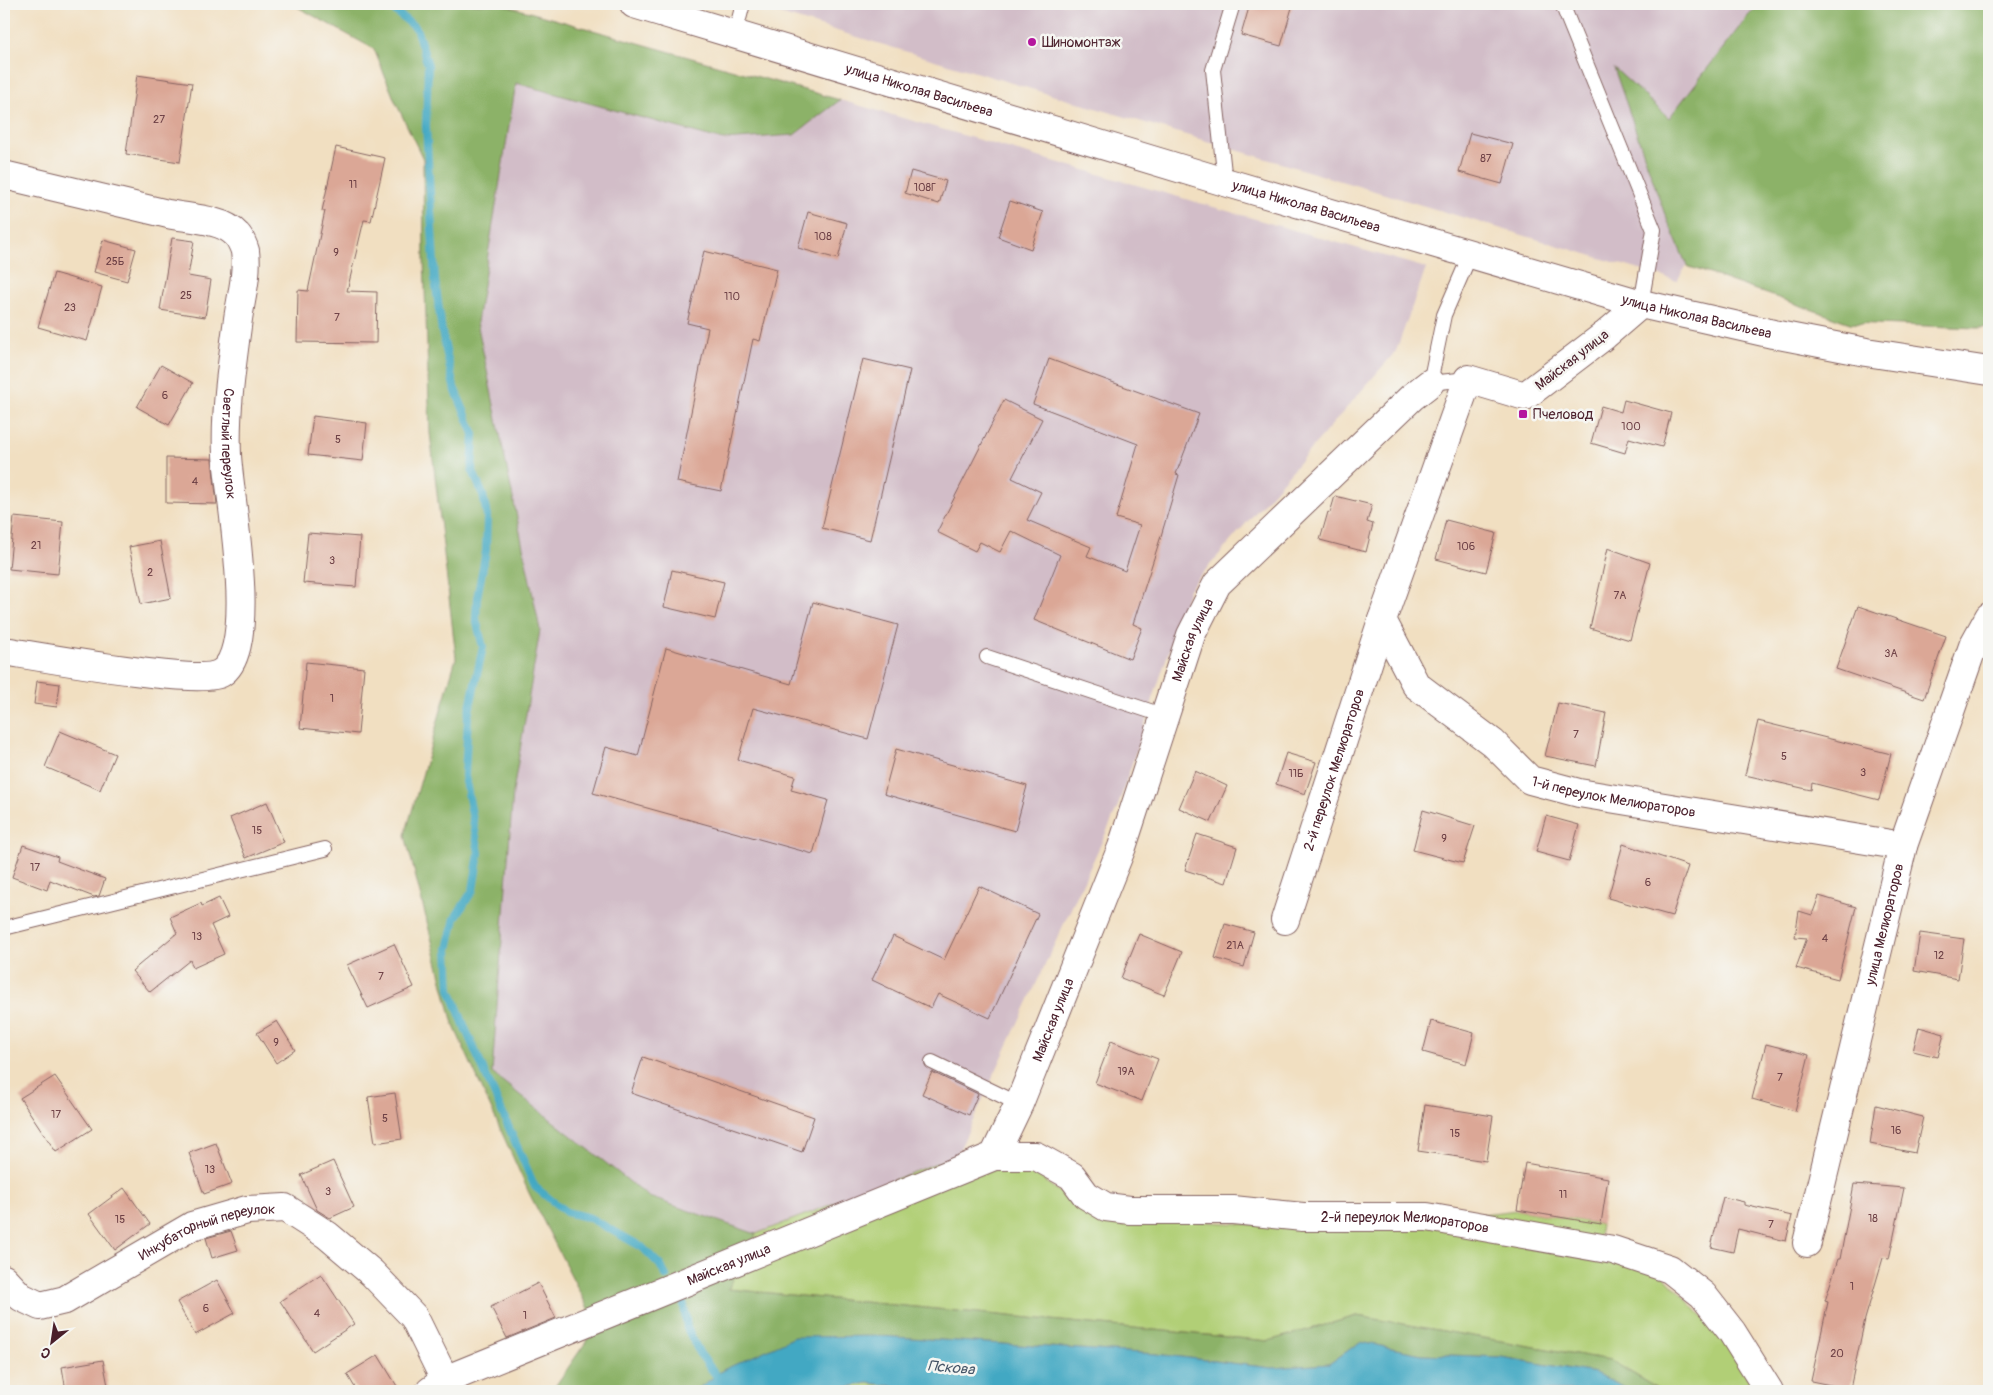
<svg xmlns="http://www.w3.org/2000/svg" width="1993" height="1395" viewBox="0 0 1993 1395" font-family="Pangolin,sans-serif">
<rect width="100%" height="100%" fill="#f6f6f2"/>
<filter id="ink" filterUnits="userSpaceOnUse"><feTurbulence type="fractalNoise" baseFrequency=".02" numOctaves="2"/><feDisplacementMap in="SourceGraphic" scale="10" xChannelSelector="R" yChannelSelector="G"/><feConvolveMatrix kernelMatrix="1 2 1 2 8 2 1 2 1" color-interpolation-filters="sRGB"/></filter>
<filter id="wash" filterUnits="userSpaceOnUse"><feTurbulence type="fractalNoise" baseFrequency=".0096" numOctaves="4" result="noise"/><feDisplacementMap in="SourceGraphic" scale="20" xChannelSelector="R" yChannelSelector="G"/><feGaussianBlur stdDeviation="1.12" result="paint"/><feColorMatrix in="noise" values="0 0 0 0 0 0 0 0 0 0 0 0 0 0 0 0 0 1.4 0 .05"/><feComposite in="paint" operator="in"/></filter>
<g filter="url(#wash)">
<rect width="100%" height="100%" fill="#f1dfc1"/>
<!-- industrial -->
<path fill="#d2bdc8" d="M 746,4 L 1835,4 L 1677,281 Z
M 516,83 L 723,140 L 794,135 L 840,100 L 1426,268 L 1396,351 L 1189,589 L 1117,809 L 957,1155 L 756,1234 L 649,1197 L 491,1073 L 513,792 L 540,630 L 477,322 Z"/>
<!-- green -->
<path fill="#b1cf76" stroke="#7e7750" d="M 957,1155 L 994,1156 L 1018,1161 L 1090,1215 L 1346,1230 L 1517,1210 L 1601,1224 L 1597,1251 L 1653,1264 L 1722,1338 L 1760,1391 L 1662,1391 L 1610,1360 L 1357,1316 L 1269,1341 L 728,1289 L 756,1234 Z
M 868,1383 L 930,1391 L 841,1391 L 843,1388 Z"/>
<!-- forest -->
<path fill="#8cb267" stroke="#6b6849" d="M 292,4 L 501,4 L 840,100 L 794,135 L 723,140 L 516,83 L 477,322 L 540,630 L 513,792 L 492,1073 L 649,1197 L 756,1234 L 728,1289 L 1268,1341 L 1357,1316 L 1610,1360 L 1662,1391 L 1631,1391 L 1595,1373 L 1501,1357 L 1422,1354 L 1360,1342 L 1329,1364 L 1272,1368 L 1156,1354 L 879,1336 L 723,1370 L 695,1391 L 554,1391 L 554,1388 L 597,1326 L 529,1193 L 453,1024 L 405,835 L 456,658 L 430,433 L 424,260 L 423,159 L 395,101 L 374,49 Z
M 1760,4 L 1989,4 L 1989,327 L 1978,328 L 1850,323 L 1687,266 L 1664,212 L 1614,68 L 1669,118 L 1748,16 Z"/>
<!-- water -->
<path fill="#43a8c3" stroke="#466477" d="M 879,1336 L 1156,1354 L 1272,1368 L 1329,1364 L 1360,1342 L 1422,1354 L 1501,1357 L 1595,1373 L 1631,1391 L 930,1391 L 868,1383 L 843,1388 L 841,1391 L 695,1391 L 723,1370 L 795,1337 Z"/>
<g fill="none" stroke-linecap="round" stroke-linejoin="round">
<!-- stream -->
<path stroke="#43a8c3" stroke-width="8" d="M 386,4 L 416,28 L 428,65 L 426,126 L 435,279 L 442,332 L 454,387 L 474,434 L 472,469 L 483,495 L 487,516 L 486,551 L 477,598 L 476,619 L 483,647 L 468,716 L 465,776 L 479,853 L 473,890 L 455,918 L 448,949 L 450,989 L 466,1030 L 535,1187 L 566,1212 L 590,1218 L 642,1247 L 660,1265 L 666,1276
M 684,1305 L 687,1328 L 700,1354 L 728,1391"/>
</g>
<g id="blocks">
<!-- building -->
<path fill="#dba796" d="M 1250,4 L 1293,4 L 1281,46 L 1241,35 Z
M 137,75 L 192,83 L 180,162 L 126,154 Z
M 1470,133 L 1513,144 L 1502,184 L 1459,172 Z
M 336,147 L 385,158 L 371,221 L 364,220 L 347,291 L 377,292 L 376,343 L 297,342 L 298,290 L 308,291 L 325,211 L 322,211 Z
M 911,171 L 946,181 L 939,204 L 905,193 Z
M 1010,201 L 1043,212 L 1031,249 L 998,237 Z
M 808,212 L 847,223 L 838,259 L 798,248 Z
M 172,238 L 194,241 L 188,276 L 211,280 L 205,317 L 160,310 Z
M 103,240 L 136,249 L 127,281 L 94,272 Z
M 704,251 L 777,269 L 760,341 L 753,339 L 721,491 L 677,482 L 708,328 L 687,323 Z
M 54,273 L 102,287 L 87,341 L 38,327 Z
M 863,359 L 910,370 L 870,540 L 822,528 Z
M 1049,359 L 1199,414 L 1176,474 L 1179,475 L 1161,536 L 1133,624 L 1142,628 L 1130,659 L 1034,620 L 1060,555 L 1011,531 L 1000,552 L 980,542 L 975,551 L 937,532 L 1004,400 L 1042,419 L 1012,478 L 1041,492 L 1027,520 L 1091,547 L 1087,556 L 1125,571 L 1140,525 L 1116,518 L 1138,444 L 1033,404 Z
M 161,365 L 193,383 L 169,425 L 137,407 Z
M 1624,400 L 1671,413 L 1662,447 L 1629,438 L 1625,453 L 1591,443 L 1601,406 L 1621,412 Z
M 313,416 L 367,423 L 363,461 L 308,455 Z
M 166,458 L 212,459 L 217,504 L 166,503 Z
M 1335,496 L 1372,505 L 1367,522 L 1373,524 L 1366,552 L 1320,540 L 1328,512 L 1330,513 Z
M 14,517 L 63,522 L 58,574 L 9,569 Z
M 1446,520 L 1496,533 L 1486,572 L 1436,559 Z
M 308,533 L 360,537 L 356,587 L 303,583 Z
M 160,541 L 171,598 L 141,604 L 129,547 Z
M 1608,548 L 1650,563 L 1630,640 L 1590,628 Z
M 672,570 L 724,582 L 715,619 L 664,607 Z
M 813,602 L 898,625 L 868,739 L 753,708 L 738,760 L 795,776 L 791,790 L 828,800 L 813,854 L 593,793 L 606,747 L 638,756 L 666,648 L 791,684 Z
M 1858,606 L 1946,636 L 1924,699 L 1836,669 Z
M 306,662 L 364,668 L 358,734 L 300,728 Z
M 37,681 L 60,684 L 57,707 L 34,704 Z
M 1558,703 L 1606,713 L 1596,766 L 1545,756 Z
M 1758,721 L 1891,754 L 1879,800 L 1812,783 L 1811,790 L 1745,775 Z
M 60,731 L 115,754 L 100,790 L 45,767 Z
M 896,749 L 1027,786 L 1015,831 L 884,794 Z
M 1286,753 L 1316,762 L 1305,794 L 1276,784 Z
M 1195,771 L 1227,786 L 1211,822 L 1179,808 Z
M 267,802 L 284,842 L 246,858 L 230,818 Z
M 1423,810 L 1475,826 L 1463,863 L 1413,850 Z
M 1546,816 L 1579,825 L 1569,861 L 1536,852 Z
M 1197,834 L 1237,847 L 1226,883 L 1185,870 Z
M 1623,844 L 1688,866 L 1672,916 L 1608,898 Z
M 23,845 L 58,857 L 57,861 L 105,879 L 99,896 L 94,897 L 50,880 L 47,890 L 12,877 Z
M 979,886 L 1038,914 L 990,1018 L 938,994 L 931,1008 L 872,980 L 893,936 L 944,960 Z
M 1819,896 L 1856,907 L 1838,979 L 1796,968 L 1807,938 L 1795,937 L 1799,911 L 1812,915 Z
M 219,898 L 228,917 L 211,925 L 224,954 L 193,968 L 190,960 L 150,992 L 132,971 L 177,933 L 170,917 L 201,903 L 202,906 Z
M 1225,924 L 1254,932 L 1244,967 L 1215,958 Z
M 1920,933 L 1964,939 L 1958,979 L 1914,971 Z
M 1139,934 L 1182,952 L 1164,995 L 1121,978 Z
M 394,944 L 414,987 L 368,1008 L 347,965 Z
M 277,1021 L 295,1050 L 276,1063 L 257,1033 Z
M 1431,1021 L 1474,1033 L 1466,1064 L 1423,1052 Z
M 1919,1027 L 1944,1034 L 1938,1057 L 1913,1051 Z
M 1111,1041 L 1158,1059 L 1142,1101 L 1095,1083 Z
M 1766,1044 L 1809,1055 L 1795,1111 L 1752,1099 Z
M 643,1057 L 814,1117 L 802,1152 L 631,1093 Z
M 932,1072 L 978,1094 L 969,1115 L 922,1094 Z
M 55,1076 L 92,1129 L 56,1152 L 20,1098 Z
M 395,1093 L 402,1139 L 375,1143 L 368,1097 Z
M 1425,1105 L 1493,1116 L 1486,1161 L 1418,1151 Z
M 1876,1105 L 1923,1117 L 1915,1153 L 1870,1144 Z
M 216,1143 L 232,1184 L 204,1194 L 189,1153 Z
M 333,1161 L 354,1207 L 330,1218 L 317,1210 L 301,1175 Z
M 1525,1163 L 1608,1178 L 1601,1224 L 1517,1210 Z
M 1854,1184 L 1904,1188 L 1889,1259 L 1883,1258 L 1865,1319 L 1850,1389 L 1811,1381 L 1828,1302 L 1825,1301 L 1838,1259 L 1840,1259 Z
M 124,1188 L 150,1224 L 115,1250 L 89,1214 Z
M 1723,1197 L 1744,1202 L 1744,1205 L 1792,1216 L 1786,1241 L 1738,1229 L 1733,1252 L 1711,1247 Z
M 231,1231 L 238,1250 L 212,1258 L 206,1238 Z
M 321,1274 L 354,1324 L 313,1351 L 280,1301 Z
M 217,1280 L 235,1313 L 195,1335 L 177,1302 Z
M 538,1283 L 556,1318 L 507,1338 L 491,1307 Z
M 378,1355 L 400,1391 L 357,1391 L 347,1374 Z
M 103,1360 L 109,1391 L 66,1391 L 62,1367 Z"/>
</g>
</g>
<g filter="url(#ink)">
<use href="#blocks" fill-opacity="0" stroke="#846260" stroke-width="1"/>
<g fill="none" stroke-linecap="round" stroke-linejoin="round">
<defs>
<path id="lane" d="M 1562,4 L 1654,230 L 1641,304
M 735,34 L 743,4
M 1225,182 L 1213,70 L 1233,4
M 1468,379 L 1430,383 L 1444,315 L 1471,253
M 987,657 L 1165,716
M 4,928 L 325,849
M 932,1062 L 1019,1104"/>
<g id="street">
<path id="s1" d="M 4,175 C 59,188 113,201 168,214 C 183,217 199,218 213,222 C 221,224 231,228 237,235 C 240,238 244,247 245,251 C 248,273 241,298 238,319 C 232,364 225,410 227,455 C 229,497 260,649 221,673 C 200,686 36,656 4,651"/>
<path id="s2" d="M 1641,304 L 1605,335 L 1525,396 L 1468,379 L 1382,620 L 1416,685 L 1493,743 L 1530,780 L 1579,793 L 1903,846"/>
<path id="s3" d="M 1285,920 L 1382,620"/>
<path id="s4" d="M 994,1156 L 1036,1156 L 1072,1176 L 1086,1195 L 1106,1207 L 1130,1210 L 1233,1210 L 1303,1217 L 1427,1217 L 1613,1250 L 1670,1269 L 1703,1295 L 1732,1332 L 1769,1391"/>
<path id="s5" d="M 1807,1243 L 1903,846 L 1973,646 L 1989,617"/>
<path id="s6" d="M 4,1279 L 21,1297 L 40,1306 L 65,1300 L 192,1226 L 247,1210 L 285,1208 L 327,1235 L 372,1273 L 414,1317 L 445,1380"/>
<path id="s7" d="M 430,1391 L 445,1380 L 994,1156 L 1019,1104 L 1122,847 L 1191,635 L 1217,584 L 1412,397 L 1430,383"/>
</g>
<g id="primary">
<path id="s8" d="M 634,4 L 1225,182 L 1641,304 L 1773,334 L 1866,352 L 1989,371"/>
</g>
</defs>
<!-- lane casing -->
<use href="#lane" stroke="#846260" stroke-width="16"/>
<!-- street casing -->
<use href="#street" stroke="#846260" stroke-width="30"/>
<!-- primary casing -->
<use href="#primary" stroke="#846260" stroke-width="30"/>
<!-- lane -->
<use href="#lane" stroke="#fff" stroke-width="14"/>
<!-- street -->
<use href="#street" stroke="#fff" stroke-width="28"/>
<!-- primary -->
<use href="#primary" stroke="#fff" stroke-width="28"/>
</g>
</g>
<!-- markers -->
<g fill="#b5179e" stroke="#f6f6f2" stroke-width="2">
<circle cx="1032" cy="42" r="5"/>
<rect x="1518" y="409" width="10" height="10" rx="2.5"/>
</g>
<g text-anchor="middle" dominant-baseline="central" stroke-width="5" stroke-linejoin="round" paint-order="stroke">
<!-- number labels -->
<g font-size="11" fill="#6e4146">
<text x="159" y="119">27</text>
<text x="1486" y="158">87</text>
<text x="353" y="184">11</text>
<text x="925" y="187">108Г</text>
<text x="823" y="236">108</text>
<text x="336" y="252">9</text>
<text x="115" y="261">25Б</text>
<text x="186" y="295">25</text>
<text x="732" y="296">110</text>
<text x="70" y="307">23</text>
<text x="337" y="317">7</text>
<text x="165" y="395">6</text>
<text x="1631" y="426">100</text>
<text x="338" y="439">5</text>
<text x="195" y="481">4</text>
<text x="36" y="545">21</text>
<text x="1466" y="546">106</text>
<text x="332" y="560">3</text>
<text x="150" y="572">2</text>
<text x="1620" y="595">7А</text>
<text x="1891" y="653">3А</text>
<text x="332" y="698">1</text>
<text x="1576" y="734">7</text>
<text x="1784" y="756">5</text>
<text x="1863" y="772">3</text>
<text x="1296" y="773">11Б</text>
<text x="257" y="830">15</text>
<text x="1444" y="838">9</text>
<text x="35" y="867">17</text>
<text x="1648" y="882">6</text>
<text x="197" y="936">13</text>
<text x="1825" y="938">4</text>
<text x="1235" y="945">21А</text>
<text x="1939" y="955">12</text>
<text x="381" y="976">7</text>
<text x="276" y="1042">9</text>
<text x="1126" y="1071">19А</text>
<text x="1780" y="1077">7</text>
<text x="56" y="1114">17</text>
<text x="385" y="1118">5</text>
<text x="1896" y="1130">16</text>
<text x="1455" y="1133">15</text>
<text x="210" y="1169">13</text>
<text x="328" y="1191">3</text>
<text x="1563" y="1194">11</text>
<text x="1873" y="1218">18</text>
<text x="120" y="1219">15</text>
<text x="1771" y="1224">7</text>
<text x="1852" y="1286">1</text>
<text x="206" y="1308">6</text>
<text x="317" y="1313">4</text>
<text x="525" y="1315">1</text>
<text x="1837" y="1353">20</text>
</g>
<!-- poi labels -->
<g font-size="14" fill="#4a1f2b" stroke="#f6f6f2" text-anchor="start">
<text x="1042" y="42">Шиномонтаж</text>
<text x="1533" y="414">Пчеловод</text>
</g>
<!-- street labels -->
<g font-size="14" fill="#4a1f2b" stroke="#f6f6f2">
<text stroke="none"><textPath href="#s8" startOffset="298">улица Николая Васильева</textPath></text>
<text stroke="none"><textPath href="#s8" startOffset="702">улица Николая Васильева</textPath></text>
<text stroke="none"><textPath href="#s8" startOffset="1108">улица Николая Васильева</textPath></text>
<text transform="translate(1572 360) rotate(-38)">Майская улица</text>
<text stroke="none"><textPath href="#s1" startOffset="454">Светлый переулок</textPath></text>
<text stroke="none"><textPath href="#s7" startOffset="1165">Майская улица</textPath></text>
<text stroke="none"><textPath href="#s3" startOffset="158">2-й переулок Мелиораторов</textPath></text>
<text stroke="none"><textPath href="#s2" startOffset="771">1-й переулок Мелиораторов</textPath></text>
<text stroke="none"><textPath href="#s5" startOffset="328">улица Мелиораторов</textPath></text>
<text stroke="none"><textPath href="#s7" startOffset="760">Майская улица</textPath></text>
<text stroke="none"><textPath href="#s4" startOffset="430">2-й переулок Мелиораторов</textPath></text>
<text stroke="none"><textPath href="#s6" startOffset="231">Инкубаторный переулок</textPath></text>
<text stroke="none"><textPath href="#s7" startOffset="325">Майская улица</textPath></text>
</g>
<!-- water labels -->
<g font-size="15" font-style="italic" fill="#475668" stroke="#f6f6f2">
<text transform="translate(951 1368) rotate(5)">Пскова</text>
</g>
</g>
<!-- margin -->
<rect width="1993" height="1395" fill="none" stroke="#f6f6f2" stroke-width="20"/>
<!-- north arrow -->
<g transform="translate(52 1342) rotate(210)" stroke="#f6f6f2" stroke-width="4" paint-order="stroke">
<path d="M0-4L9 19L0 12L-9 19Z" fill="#4a1f2b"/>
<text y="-8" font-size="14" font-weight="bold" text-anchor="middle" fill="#4a1f2b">С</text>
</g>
</svg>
